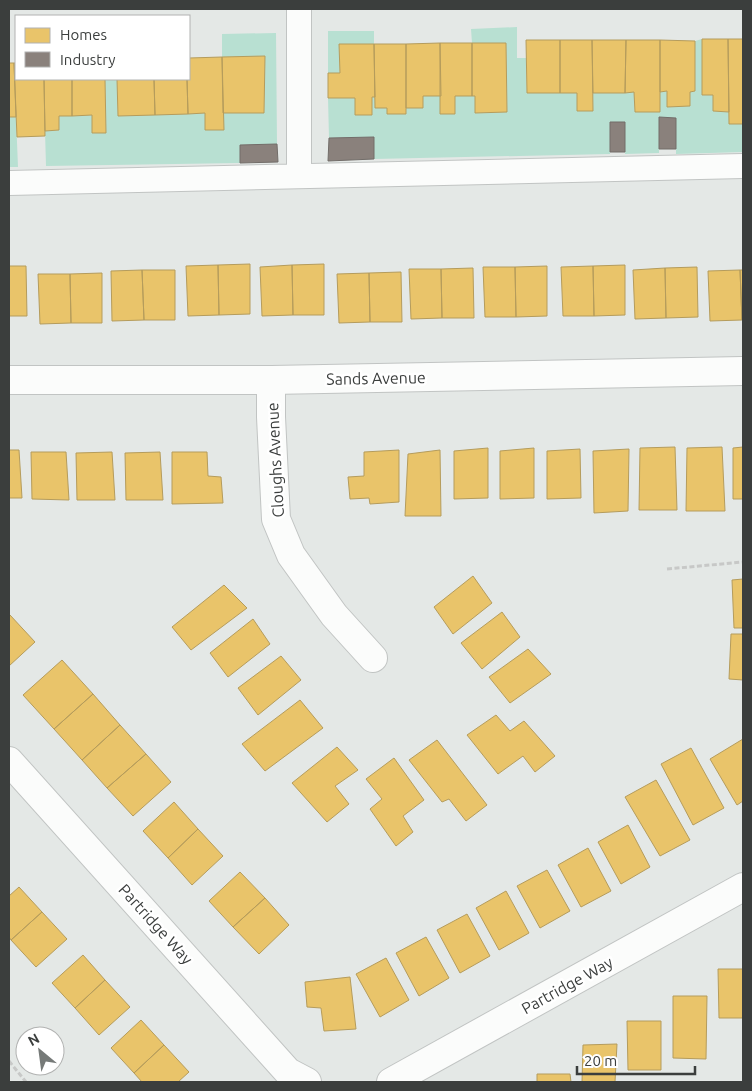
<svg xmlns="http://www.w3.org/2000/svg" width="752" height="1091" viewBox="0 0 752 1091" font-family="Ubuntu,sans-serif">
<rect width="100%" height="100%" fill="#e4e8e6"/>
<!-- green -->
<path fill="#b8e0d2" d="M 517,27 L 517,58 L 526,58 L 527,93 L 577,93 L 593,110 L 593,93 L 634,92 L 635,112 L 659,112 L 660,92 L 667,91 L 667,107 L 690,106 L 690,92 L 695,91 L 695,41 L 702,39 L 713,95 L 713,111 L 729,112 L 729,124 L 743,124 L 743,152 L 676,154 L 676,118 L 659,118 L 659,153 L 625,154 L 625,123 L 610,123 L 610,154 L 374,159 L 374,137 L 329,138 L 328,98 L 355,98 L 355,114 L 372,97 L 375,97 L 387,108 L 387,114 L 406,114 L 406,108 L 423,108 L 423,96 L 441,96 L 440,114 L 455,114 L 455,96 L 475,96 L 475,113 L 507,112 L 506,43 L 472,43 L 471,29 Z
M 328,31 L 374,31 L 374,44 L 339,44 L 340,73 L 328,73 Z
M 276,33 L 277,144 L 241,145 L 240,163 L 46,166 L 45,131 L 59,130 L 59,116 L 92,115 L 92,133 L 106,133 L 105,79 L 117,79 L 118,116 L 205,113 L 205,130 L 223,113 L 264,113 L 265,57 L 222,57 L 222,34 Z
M 9,117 L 16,117 L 18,167 L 9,167 Z"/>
<!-- homes -->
<path fill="#e9c46a" stroke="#b59c5c" d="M 702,39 L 728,39 L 729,112 L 713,111 L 713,95 L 702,95 Z
M 728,39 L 743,39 L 743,124 L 729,124 Z
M 526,40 L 560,40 L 560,93 L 527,93 Z
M 560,40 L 592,40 L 593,111 L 577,111 L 577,93 L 560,93 Z
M 592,40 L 626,40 L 625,93 L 593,93 Z
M 626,40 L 660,40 L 660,112 L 635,112 L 634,92 L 625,93 Z
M 660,40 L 695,41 L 695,91 L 690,92 L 690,106 L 667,107 L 667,91 L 660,92 Z
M 440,43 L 472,43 L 472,96 L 455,96 L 455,114 L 440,114 Z
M 440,43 L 441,96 L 423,96 L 423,108 L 406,108 L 406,44 Z
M 472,43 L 506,43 L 507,112 L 475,113 L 475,96 L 472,96 Z
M 339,44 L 374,44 L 375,97 L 372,97 L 372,115 L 355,115 L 355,98 L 328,98 L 328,73 L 340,73 Z
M 374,44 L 406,44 L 406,114 L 387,114 L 387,108 L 375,108 Z
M 265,56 L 264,113 L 223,113 L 222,57 Z
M 222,57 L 224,130 L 205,130 L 205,113 L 188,114 L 187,79 L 189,79 L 189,58 Z
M 9,63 L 14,63 L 16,117 L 9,117 Z
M 14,63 L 16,63 L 16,79 L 44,79 L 45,136 L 17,137 Z
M 44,79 L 72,79 L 72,116 L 59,116 L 59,130 L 45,131 Z
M 72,79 L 105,79 L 106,133 L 92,133 L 92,115 L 72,116 Z
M 117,79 L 154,79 L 155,115 L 118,116 Z
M 154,79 L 187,79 L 188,114 L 155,115 Z
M 250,264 L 250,314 L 219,315 L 218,265 Z
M 324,264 L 324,315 L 293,315 L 292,265 Z
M 218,265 L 219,315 L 188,316 L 186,266 Z
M 292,265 L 293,315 L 262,316 L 260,267 Z
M 625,265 L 625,315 L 594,316 L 593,266 Z
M 9,266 L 26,266 L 27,316 L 9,316 Z
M 547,266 L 547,316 L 516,317 L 515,267 Z
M 593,266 L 594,316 L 563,316 L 561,267 Z
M 483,267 L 515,267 L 516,317 L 485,317 Z
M 697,267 L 698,317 L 666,318 L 665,268 Z
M 473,268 L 474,318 L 442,318 L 441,269 Z
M 665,268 L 666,318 L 635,319 L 633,270 Z
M 409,269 L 441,269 L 442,318 L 411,319 Z
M 142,270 L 175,270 L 175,320 L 144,320 Z
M 142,270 L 144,320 L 112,321 L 111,271 Z
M 740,270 L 743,270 L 743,320 L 742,320 Z
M 740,270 L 742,320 L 710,321 L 708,271 Z
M 401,272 L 402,322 L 370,322 L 369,273 Z
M 102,273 L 102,323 L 71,323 L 70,274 Z
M 369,273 L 370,322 L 339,323 L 337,274 Z
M 38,274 L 70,274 L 71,323 L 40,324 Z
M 675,447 L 677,510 L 639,510 L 640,448 Z
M 722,447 L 725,511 L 686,511 L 687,448 Z
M 743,447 L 743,499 L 733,499 L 733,448 Z
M 488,448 L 488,498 L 454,499 L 454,451 Z
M 534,448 L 534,498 L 500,499 L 500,451 Z
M 580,449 L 581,498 L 547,499 L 547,451 Z
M 629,449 L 628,511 L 594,513 L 593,451 Z
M 9,450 L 19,450 L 22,498 L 9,498 Z
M 399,450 L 399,502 L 370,504 L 369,498 L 350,499 L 348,477 L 364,476 L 364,452 Z
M 440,450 L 441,516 L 405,516 L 408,454 Z
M 31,452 L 66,452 L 69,500 L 32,499 Z
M 112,452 L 115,500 L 77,500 L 76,453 Z
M 160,452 L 163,500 L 126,500 L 125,453 Z
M 172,452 L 207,452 L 208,476 L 221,477 L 223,503 L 172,504 Z
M 473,576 L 492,603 L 453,634 L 434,607 Z
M 743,579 L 743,628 L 734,628 L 732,580 Z
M 224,585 L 247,608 L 191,650 L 172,627 Z
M 502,612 L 520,637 L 482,669 L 461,643 Z
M 10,615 L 35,642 L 9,666 L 9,616 Z
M 253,619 L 270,644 L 228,677 L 210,653 Z
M 731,634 L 743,634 L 743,680 L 729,679 Z
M 528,649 L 551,674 L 510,703 L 489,677 Z
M 281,656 L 301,680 L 258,715 L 238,688 Z
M 62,660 L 93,694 L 54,729 L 23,695 Z
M 93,694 L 120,725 L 82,760 L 54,729 Z
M 300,700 L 323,728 L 265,771 L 242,744 Z
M 496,715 L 510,731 L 524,721 L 555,756 L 535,772 L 523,756 L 498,774 L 467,735 Z
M 120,725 L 146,754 L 107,788 L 82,760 Z
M 743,739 L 743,801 L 737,805 L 710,759 Z
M 437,740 L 487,805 L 466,821 L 449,799 L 442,802 L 409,760 Z
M 337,747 L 358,770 L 335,786 L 349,804 L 327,822 L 292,783 Z
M 691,748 L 724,808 L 693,825 L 661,764 Z
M 146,754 L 171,782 L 133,816 L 107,788 Z
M 394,758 L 424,800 L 403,816 L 413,832 L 396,846 L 370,809 L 382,799 L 366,779 Z
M 656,780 L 690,840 L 660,856 L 625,797 Z
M 174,802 L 198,829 L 168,858 L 143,831 Z
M 628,825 L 650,867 L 621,884 L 598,842 Z
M 198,829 L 223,856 L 192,885 L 168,858 Z
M 588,848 L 611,891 L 581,907 L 558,865 Z
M 547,870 L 570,911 L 540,928 L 517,886 Z
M 240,872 L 265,898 L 233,927 L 209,901 Z
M 19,887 L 42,912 L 11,940 L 9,937 L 9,896 Z
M 506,891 L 529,933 L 499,950 L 476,908 Z
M 265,898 L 289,925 L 259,954 L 233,927 Z
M 42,912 L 67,939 L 36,967 L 11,940 Z
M 467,914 L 490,956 L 460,973 L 437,930 Z
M 426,937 L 449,978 L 419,996 L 396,953 Z
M 83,955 L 105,980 L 75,1008 L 52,983 Z
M 386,958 L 409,1000 L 380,1017 L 356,974 Z
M 718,969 L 743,969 L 743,1018 L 719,1018 Z
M 350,977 L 356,1029 L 324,1031 L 321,1008 L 307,1007 L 305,982 Z
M 105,980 L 130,1007 L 99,1035 L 75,1008 Z
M 673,996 L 707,996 L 706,1059 L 673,1058 Z
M 141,1020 L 164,1045 L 134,1073 L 111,1048 Z
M 627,1021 L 661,1021 L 661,1070 L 628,1070 Z
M 617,1044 L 615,1082 L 582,1082 L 583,1045 Z
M 164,1045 L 189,1072 L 178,1082 L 142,1082 L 134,1073 Z
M 537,1074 L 570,1074 L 571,1082 L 537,1082 Z"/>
<!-- industry -->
<path fill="#8a817c" stroke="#726d69" d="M 659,117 L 676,118 L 676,149 L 659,149 Z
M 610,122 L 625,122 L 625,152 L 610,152 Z
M 374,137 L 374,159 L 328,161 L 329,138 Z
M 277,144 L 278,162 L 240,163 L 240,145 Z"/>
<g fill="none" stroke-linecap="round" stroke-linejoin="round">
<defs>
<path id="lane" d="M 299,9 L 299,176
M 9,183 L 743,166"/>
<path id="street" d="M 9,380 L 271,380 L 743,371
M 271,380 L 271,417 L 276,519 L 291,555 L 334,615 L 373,658
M 9,761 L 288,1072 L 307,1082
M 391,1082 L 743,887"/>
</defs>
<!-- lane casing -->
<use href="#lane" stroke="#c1c4c3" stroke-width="26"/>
<!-- street casing -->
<use href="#street" stroke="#c1c4c3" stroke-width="30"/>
<!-- path -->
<path stroke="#c7c8c7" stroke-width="3" stroke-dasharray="5 2.5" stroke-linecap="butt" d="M 667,569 L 743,562
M 9,1061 L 26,1082"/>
<!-- lane -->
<use href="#lane" stroke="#fbfcfb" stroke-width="24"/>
<!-- street -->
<use href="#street" stroke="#fbfcfb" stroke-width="28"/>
</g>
<g text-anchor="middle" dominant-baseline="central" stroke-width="5" stroke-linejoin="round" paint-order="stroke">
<!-- street labels -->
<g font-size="16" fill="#3b3e3d" stroke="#fff">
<text transform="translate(376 378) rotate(-1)">Sands Avenue</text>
<text transform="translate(275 460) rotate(-93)">Cloughs Avenue</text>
<text transform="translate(156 924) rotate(48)">Partridge Way</text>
<text transform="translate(567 985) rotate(-29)">Partridge Way</text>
</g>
</g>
<!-- border -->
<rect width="752" height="1091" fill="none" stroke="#3b3e3d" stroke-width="20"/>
<!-- legend -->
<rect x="15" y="15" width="175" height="65" fill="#ffffff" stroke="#b1b2b1"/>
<rect x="25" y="28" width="25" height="15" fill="#e9c46a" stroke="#b1b2b1"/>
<text x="60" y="40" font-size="15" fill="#3b3e3d">Homes</text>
<rect x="25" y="52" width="25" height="15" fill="#8a817c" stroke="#b1b2b1"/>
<text x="60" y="65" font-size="15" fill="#3b3e3d">Industry</text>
<!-- north arrow -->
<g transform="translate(40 1051) rotate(331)"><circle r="24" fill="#ffffff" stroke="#b1b2b1"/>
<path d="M0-4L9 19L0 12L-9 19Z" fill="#767a78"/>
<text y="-8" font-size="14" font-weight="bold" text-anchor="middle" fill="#3b3e3d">N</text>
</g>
<!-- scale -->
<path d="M577 1066v8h118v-8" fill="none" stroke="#3b3e3d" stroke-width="2.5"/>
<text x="584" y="1066" font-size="15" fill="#3b3e3d" stroke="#ffffff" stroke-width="4" paint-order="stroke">20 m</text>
</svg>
